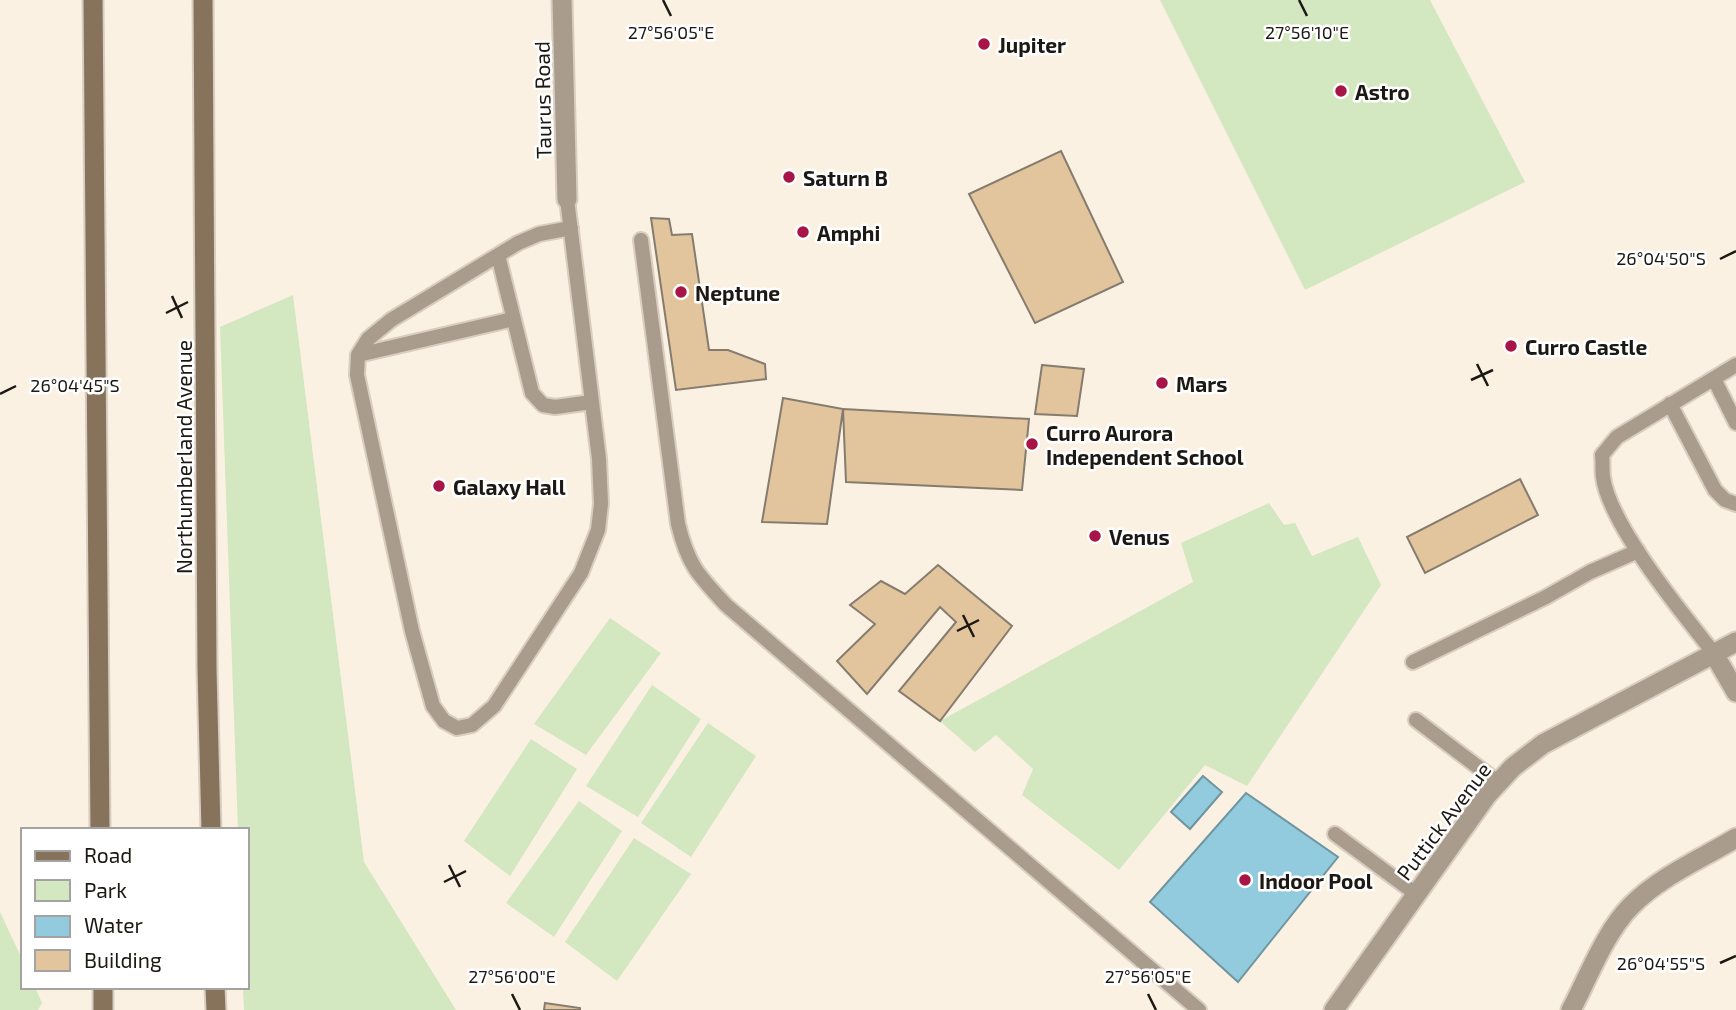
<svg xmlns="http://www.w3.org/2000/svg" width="1736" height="1010" viewBox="0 0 1736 1010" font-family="'Exo 2',sans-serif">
<rect width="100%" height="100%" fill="#fbf1e2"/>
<!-- green -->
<path fill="#d3e7c0" d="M 1160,0 L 1430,0 L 1525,182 L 1305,290 Z
M 293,295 L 364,862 L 456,1010 L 244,1010 L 243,987 L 247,987 L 247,830 L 238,830 L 220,327 Z
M 1269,503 L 1284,525 L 1295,523 L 1312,556 L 1358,537 L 1381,585 L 1247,786 L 1205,765 L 1119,870 L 1022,795 L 1033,769 L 996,735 L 975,752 L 940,721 L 1193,582 L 1181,543 Z
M 610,618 L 661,653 L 586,755 L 534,724 Z
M 652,685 L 701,719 L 638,817 L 586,786 Z
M 708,723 L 756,756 L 691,857 L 641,823 Z
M 531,739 L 577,769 L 510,876 L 464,841 Z
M 579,801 L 622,831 L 554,937 L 506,903 Z
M 634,838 L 691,874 L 617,981 L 565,942 Z
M 0,912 L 23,961 L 23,987 L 35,987 L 42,1003 L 38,1010 L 0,1010 Z"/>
<!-- water -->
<path fill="#92cbdd" stroke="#6f95a0" stroke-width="2" d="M 1203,776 L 1222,792 L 1190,829 L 1171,812 Z
M 1246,793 L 1338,857 L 1238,982 L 1150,902 Z"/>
<!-- building -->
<path fill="#e2c59c" stroke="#857c6f" stroke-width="2" d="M 1061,151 L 1123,282 L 1035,323 L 969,194 Z
M 651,218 L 669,219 L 672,235 L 692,234 L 709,350 L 728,350 L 765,364 L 766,379 L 676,390 Z
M 1042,365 L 1084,369 L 1077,416 L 1035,414 Z
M 783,398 L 843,409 L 827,524 L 762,522 Z
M 843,409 L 1029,419 L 1022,490 L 846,482 Z
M 1520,479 L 1538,515 L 1425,573 L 1407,537 Z
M 938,565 L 1012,626 L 940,721 L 899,691 L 956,622 L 940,607 L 867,694 L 837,661 L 875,624 L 850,605 L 881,581 L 905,594 Z
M 545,1003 L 580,1008 L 580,1010 L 544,1010 Z"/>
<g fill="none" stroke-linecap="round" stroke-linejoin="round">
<defs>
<path id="service" d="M 567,199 L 599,459 L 601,504 L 598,530 L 581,573 L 494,706 L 472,725 L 457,728 L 444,721 L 433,706 L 412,631 L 357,375 L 358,355 L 368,339 L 391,320 L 518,243 L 539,234 L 571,228
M 641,240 L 678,524 C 688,565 698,575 726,605 L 1199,1010
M 498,255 L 532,393 L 543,405 L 555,407 L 592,402
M 358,355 L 513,319
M 1714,379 L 1736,423
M 1670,404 L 1715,490 L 1725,500 L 1736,504
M 1713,652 C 1682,613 1609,524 1603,477 C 1602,470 1603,462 1602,455 L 1617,437 L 1736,365
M 1413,662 L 1546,597 L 1590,572 L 1638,551
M 1416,720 L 1499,783
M 1335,834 L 1416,894"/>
<path id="minor" d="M 562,0 L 567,199
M 1713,652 L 1736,692
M 1334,1010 L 1487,795 L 1513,767 L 1543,744 L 1736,642
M 1571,1010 C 1588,978 1605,932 1631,906 C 1659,877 1701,859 1736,838"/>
<path id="secondary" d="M 93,0 L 100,830
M 203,0 L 207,669 L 211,830
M 103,987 L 103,1010
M 215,987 L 216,1010"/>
</defs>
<!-- service casing -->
<use href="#service" stroke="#d7cec1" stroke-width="18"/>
<!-- minor casing -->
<use href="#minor" stroke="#d7cec1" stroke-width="23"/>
<!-- secondary casing -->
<use href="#secondary" stroke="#d7cec1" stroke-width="23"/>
<!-- service -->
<use href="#service" stroke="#aa9c8c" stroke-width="14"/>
<!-- minor -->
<use href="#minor" stroke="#aa9c8c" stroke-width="19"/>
<!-- secondary -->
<use href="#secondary" stroke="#87725b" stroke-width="19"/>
</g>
<!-- ticks -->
<path fill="none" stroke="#1c1813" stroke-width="2.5" d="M 663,0 L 671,16M 1299,0 L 1307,16M 1720,259 L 1736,251M 172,296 L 182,318M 166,313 L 188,302M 1477,364 L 1488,386M 1471,380 L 1493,370M 0,394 L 16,386M 963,615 L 974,637M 957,631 L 979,620M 449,865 L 460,887M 444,882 L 466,871M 1720,963 L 1736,956M 512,994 L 520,1010M 1148,994 L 1156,1010"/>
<!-- markers -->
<g fill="#a91447" stroke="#fff" stroke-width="2.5">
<circle cx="984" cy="44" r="7"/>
<circle cx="1341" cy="91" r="7"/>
<circle cx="789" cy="177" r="7"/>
<circle cx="803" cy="232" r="7"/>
<circle cx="681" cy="292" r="7"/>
<circle cx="1511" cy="346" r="7"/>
<circle cx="1162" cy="383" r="7"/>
<circle cx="1032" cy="444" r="7"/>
<circle cx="439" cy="486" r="7"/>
<circle cx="1095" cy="536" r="7"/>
<circle cx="1245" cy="880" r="7"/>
</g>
<g text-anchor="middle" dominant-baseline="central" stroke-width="5" stroke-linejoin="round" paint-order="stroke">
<!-- poi labels -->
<g font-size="21" font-weight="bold" fill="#1c1813" stroke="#fff" text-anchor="start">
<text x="998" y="44">Jupiter</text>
<text x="1355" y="91">Astro</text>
<text x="803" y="177">Saturn B</text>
<text x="817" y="232">Amphi</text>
<text x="695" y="292">Neptune</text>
<text x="1525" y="346">Curro Castle</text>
<text x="1176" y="383">Mars</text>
<text x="1046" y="432">Curro Aurora<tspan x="1046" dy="24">Independent School</tspan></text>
<text x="453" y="486">Galaxy Hall</text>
<text x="1109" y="536">Venus</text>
<text x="1259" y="880">Indoor Pool</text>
</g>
<!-- street labels -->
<g font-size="21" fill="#1c1813" stroke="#fff">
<text transform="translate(542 100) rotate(-91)">Taurus Road</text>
<text transform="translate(183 457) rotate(-90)">Northumberland Avenue</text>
<text transform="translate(1443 821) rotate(-53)">Puttick Avenue</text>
</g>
</g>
<g font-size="18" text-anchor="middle" fill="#1c1813" stroke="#fff" stroke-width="5" stroke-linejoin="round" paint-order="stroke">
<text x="671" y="39">27°56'05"E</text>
<text x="1307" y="39">27°56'10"E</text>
<text x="1661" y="265">26°04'50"S</text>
<text x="75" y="392">26°04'45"S</text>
<text x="1661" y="970">26°04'55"S</text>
<text x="512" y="983">27°56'00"E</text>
<text x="1148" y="983">27°56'05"E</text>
</g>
<!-- legend -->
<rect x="21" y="828" width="228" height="161" fill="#ffffff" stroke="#a4a3a1" stroke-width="2"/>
<rect x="35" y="851" width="35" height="10" fill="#87725b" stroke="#a4a3a1" stroke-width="2"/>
<text x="84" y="863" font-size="21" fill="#1c1813">Road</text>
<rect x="35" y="880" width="35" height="21" fill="#d3e7c0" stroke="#a4a3a1" stroke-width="2"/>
<text x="84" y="898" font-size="21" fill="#1c1813">Park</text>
<rect x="35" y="916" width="35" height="21" fill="#92cbdd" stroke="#a4a3a1" stroke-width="2"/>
<text x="84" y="933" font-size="21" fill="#1c1813">Water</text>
<rect x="35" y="950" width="35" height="21" fill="#e2c59c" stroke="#a4a3a1" stroke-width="2"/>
<text x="84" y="968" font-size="21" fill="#1c1813">Building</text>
</svg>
